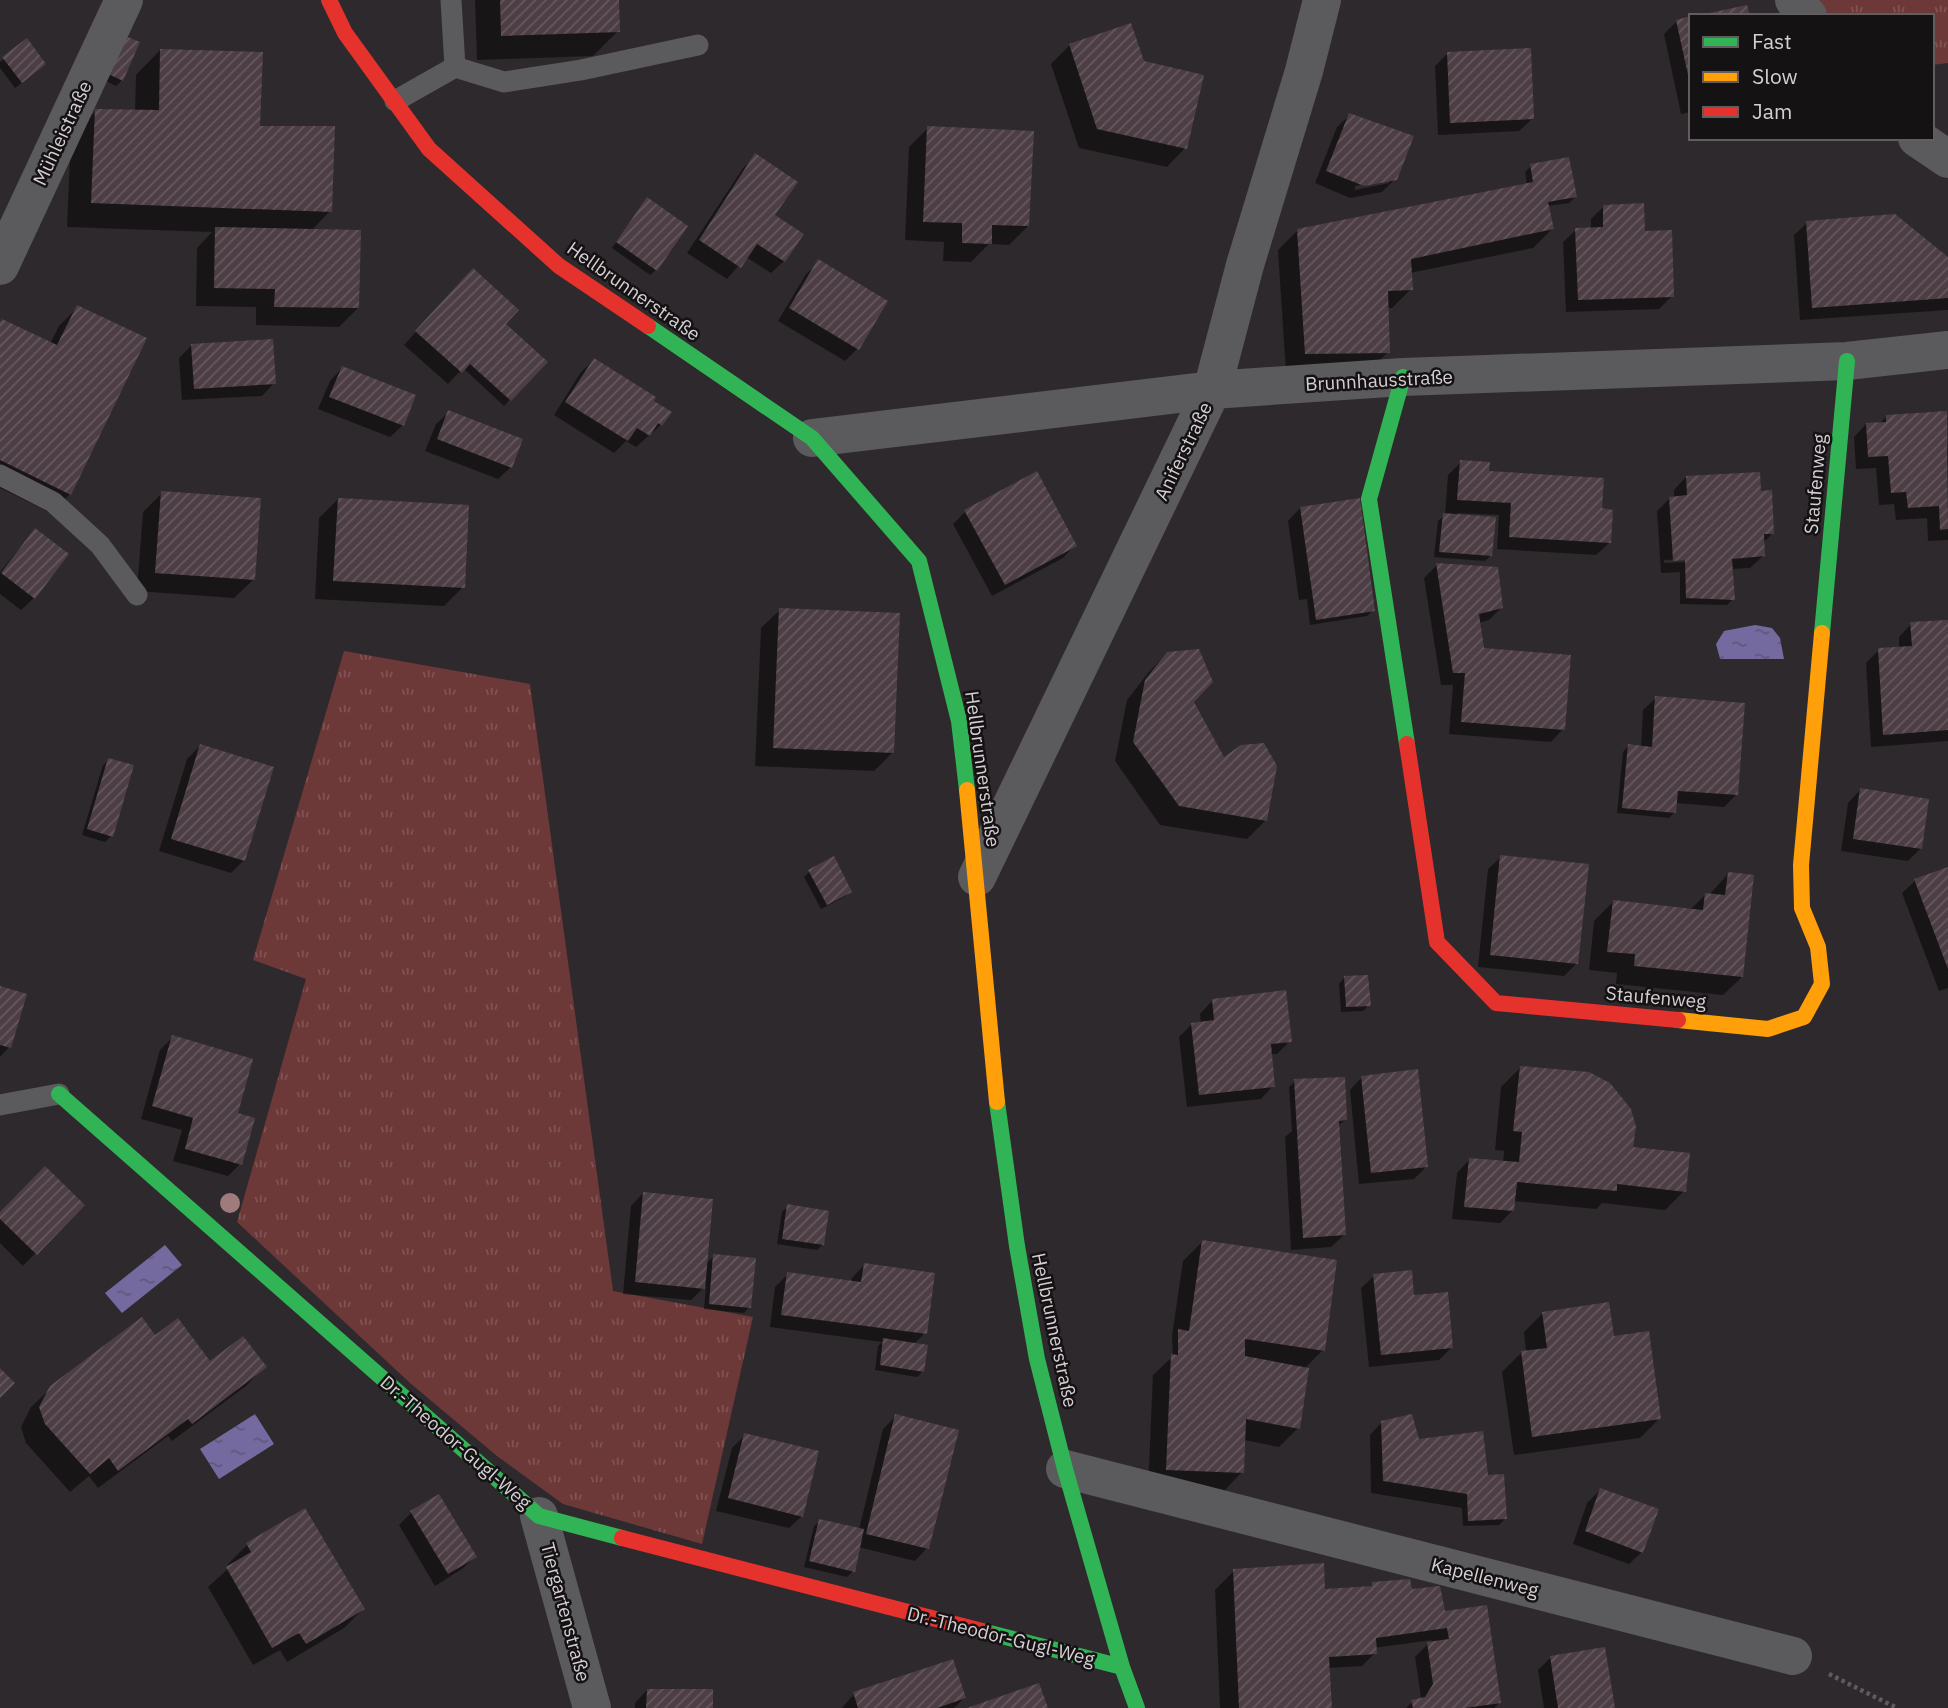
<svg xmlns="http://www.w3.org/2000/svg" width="1948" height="1708" viewBox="0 0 1948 1708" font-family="'IBM Plex Sans',sans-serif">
<defs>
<pattern id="grass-tufts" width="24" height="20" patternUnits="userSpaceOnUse" patternTransform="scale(1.75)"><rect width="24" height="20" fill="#6d3838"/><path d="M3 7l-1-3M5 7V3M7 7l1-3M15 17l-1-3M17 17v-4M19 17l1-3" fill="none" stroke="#815454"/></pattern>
<pattern id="water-ripples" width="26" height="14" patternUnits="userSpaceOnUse" patternTransform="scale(1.75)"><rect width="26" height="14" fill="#746aa0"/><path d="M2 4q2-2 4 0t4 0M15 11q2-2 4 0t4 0" fill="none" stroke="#5f5879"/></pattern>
<pattern id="building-hatch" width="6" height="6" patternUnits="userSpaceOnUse" patternTransform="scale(1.75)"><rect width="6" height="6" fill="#4c3e44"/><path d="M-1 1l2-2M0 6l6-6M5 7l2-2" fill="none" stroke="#65595e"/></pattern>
</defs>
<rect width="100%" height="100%" fill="#2e292c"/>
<!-- grass -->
<path fill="url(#grass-tufts)" d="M 1817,0 L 1948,0 L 1948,63 L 1932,65 L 1932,16 L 1830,16 Z
M 344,651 L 530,684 L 613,1291 L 753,1317 L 702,1544 L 563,1504 L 497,1456 L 410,1383 L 237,1222 L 306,979 L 253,960 Z"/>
<!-- water -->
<path fill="url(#water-ripples)" d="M 1755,625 L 1772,628 L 1780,638 L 1784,659 L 1720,659 L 1716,644 L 1724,631 Z
M 165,1245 L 182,1265 L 122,1313 L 105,1293 Z
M 255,1414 L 274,1444 L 219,1479 L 200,1449 Z"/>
<!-- shadow -->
<path fill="#0007" fill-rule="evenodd" d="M 475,0 L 617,0 L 618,31 L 593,56 L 477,60 Z
M 1691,18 L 1691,112 L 1681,114 L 1664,34 L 1677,21 Z
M 26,40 L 38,70 L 15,88 L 0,68 L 0,62 Z
M 113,41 L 122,80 L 116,86 L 97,77 Z
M 1070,45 L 1143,63 L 1185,148 L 1167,167 L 1079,148 L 1051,64 Z
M 160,50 L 258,128 L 330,211 L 311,231 L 358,308 L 339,327 L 256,325 L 256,307 L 196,306 L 197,248 L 212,232 L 67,227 L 71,135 L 96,111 L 135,111 L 136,75 Z
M 1448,53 L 1532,119 L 1519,131 L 1438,135 L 1435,66 Z
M 1350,115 L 1395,179 L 1382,192 L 1350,198 L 1315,183 L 1337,127 ZM 1389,180 L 1389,183 L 1355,190 L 1355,186 Z
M 928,128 L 1028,226 L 1009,245 L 989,244 L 971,262 L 943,261 L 944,242 L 905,240 L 909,147 Z
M 756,156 L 784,261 L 771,273 L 746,257 L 727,279 L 687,253 L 743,168 Z
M 1531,166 L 1575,197 L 1569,203 L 1547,206 L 1552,229 L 1533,248 L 1410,273 L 1411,289 L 1392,308 L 1387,308 L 1388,352 L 1369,371 L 1286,373 L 1278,250 L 1297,231 L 1527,185 L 1525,172 Z
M 642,206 L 656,270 L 650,275 L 612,248 Z
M 1604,206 L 1643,232 L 1672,296 L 1659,309 L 1566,312 L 1563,242 L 1576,230 L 1591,229 L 1591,219 Z
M 1807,223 L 1948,259 L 1948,310 L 1800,320 L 1794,235 Z
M 819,262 L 857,349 L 845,361 L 778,321 L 806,274 Z
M 460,283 L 545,362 L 504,406 L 463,368 L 448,384 L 404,345 Z
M 78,307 L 70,494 L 51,513 L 0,488 L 0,323 L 50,344 L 59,326 Z
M 191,346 L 274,383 L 262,396 L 182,400 L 179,358 Z
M 594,360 L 652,401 L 661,425 L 636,447 L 626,441 L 614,453 L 554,415 L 581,372 Z
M 342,368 L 403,425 L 390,437 L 318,409 L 330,381 Z
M 449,412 L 511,467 L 498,479 L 425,451 L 436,424 Z
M 1886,417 L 1948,445 L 1948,540 L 1928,541 L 1927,518 L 1896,520 L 1894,504 L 1879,505 L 1876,468 L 1856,469 L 1854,437 L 1866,424 L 1879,424 Z
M 1461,462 L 1600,510 L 1609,543 L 1596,555 L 1497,549 L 1499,515 L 1458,513 L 1457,516 L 1491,555 L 1485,561 L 1434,557 L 1438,521 L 1445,515 L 1448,475 Z
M 1686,477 L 1760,493 L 1772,534 L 1763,543 L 1763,556 L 1750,568 L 1731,569 L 1733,599 L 1727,605 L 1680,604 L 1680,572 L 1661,573 L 1657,511 L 1670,498 L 1674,498 L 1674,490 ZM 1689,559 L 1685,562 L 1664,563 L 1664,560 Z
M 162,493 L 253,580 L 234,598 L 137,591 L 143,512 Z
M 338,499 L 463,587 L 444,606 L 315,599 L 319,518 Z
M 1300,508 L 1373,610 L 1367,616 L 1310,625 L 1307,599 L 1299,600 L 1288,521 Z
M 965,512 L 1075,545 L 1063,558 L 992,596 L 953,524 Z
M 35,530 L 34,598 L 21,610 L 0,594 L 0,572 Z
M 1437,565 L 1501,608 L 1489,620 L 1479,623 L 1482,649 L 1563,729 L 1551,742 L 1449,734 L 1453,685 L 1441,685 L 1424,578 Z
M 780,610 L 893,752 L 874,771 L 755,766 L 761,628 Z
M 1948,622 L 1948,741 L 1871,747 L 1866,663 L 1879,650 L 1899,649 L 1899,637 L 1911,624 Z
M 1167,653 L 1224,759 L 1266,820 L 1247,839 L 1160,825 L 1115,761 L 1127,700 L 1148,673 Z
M 1656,698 L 1737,794 L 1724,807 L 1676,803 L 1675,812 L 1669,818 L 1617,813 L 1623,752 L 1628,746 L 1641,747 L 1643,710 Z
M 200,746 L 244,860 L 231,873 L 159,851 L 187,759 Z
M 109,760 L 111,836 L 105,842 L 82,835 L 103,765 Z
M 1860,790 L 1921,848 L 1908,861 L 1841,851 L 1848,803 Z
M 1501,857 L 1577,963 L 1564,976 L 1478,967 L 1488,869 Z
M 1948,868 L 1948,988 L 1939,991 L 1902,893 L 1915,881 Z
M 810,871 L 850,891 L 844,897 L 821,909 L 804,877 Z
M 1728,874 L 1742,977 L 1723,995 L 1616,984 L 1617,973 L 1589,970 L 1594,921 L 1613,902 L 1690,910 L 1705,895 L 1709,895 Z
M 1344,978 L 1369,1005 L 1363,1011 L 1341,1012 L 1339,984 Z
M 0,988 L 9,1047 L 0,1057 Z
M 1212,1001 L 1290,1041 L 1277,1054 L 1270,1054 L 1273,1086 L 1261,1099 L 1187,1107 L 1179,1037 L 1191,1025 L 1201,1024 L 1200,1014 Z
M 173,1037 L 235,1114 L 240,1164 L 228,1176 L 173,1161 L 182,1130 L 141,1119 L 160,1050 Z
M 1520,1068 L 1631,1149 L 1684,1191 L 1665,1210 L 1602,1203 L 1596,1209 L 1513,1201 L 1513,1210 L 1500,1223 L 1452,1219 L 1457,1173 L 1469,1160 L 1503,1163 L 1504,1151 L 1495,1150 L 1501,1087 Z
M 1362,1077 L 1426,1167 L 1414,1179 L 1359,1184 L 1350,1090 Z
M 1295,1081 L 1345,1120 L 1338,1126 L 1344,1235 L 1331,1247 L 1291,1250 L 1285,1137 L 1292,1131 L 1289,1087 Z
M 643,1193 L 706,1264 L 714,1256 L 749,1307 L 744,1313 L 704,1309 L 706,1285 L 691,1300 L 623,1294 L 631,1206 Z
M 82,1205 L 23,1266 L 0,1243 L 0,1214 Z
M 788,1206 L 823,1244 L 817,1250 L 777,1244 L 782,1212 Z
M 1202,1242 L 1323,1350 L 1304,1369 L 1298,1428 L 1279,1447 L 1244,1440 L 1242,1472 L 1224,1491 L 1148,1488 L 1153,1375 L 1173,1356 L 1172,1336 L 1183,1261 Z
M 864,1265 L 925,1333 L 914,1344 L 923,1371 L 917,1377 L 875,1370 L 878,1346 L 882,1342 L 770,1327 L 775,1287 L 788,1274 L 851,1283 L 852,1278 Z
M 1374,1276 L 1452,1347 L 1439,1360 L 1369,1367 L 1361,1288 Z
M 1543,1313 L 1659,1419 L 1640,1438 L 1514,1455 L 1502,1372 L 1521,1353 L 1526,1352 L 1524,1332 Z
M 155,1337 L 210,1364 L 264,1367 L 246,1386 L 172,1441 L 168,1436 L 98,1488 L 89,1476 L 70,1492 L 26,1443 L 21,1427 L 31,1407 L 51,1388 Z
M 896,1416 L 927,1548 L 915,1561 L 858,1547 L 853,1571 L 847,1577 L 804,1567 L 814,1526 L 820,1521 L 859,1530 L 883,1429 Z
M 1382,1422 L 1486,1479 L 1505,1519 L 1499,1525 L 1463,1526 L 1462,1508 L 1371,1493 L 1370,1435 Z
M 745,1435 L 802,1516 L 789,1528 L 716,1511 L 732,1448 Z
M 1600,1490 L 1642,1552 L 1629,1564 L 1573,1544 L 1587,1503 Z
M 304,1510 L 363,1609 L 344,1628 L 287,1662 L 280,1650 L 253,1665 L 208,1587 L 230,1567 L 228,1564 L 247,1545 Z
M 412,1512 L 475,1557 L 462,1569 L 435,1586 L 399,1525 Z
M 1234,1571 L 1324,1590 L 1369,1588 L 1373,1584 L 1410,1590 L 1443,1613 L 1500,1702 L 1494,1708 L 1406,1708 L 1412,1702 L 1421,1698 L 1415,1657 L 1432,1640 L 1374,1648 L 1375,1653 L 1362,1666 L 1328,1668 L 1330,1708 L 1220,1708 L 1215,1590 Z
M 1550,1658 L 1613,1708 L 1544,1708 L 1538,1670 Z
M 647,1690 L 711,1708 L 635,1708 L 635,1703 Z
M 854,1694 L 964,1698 L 954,1708 L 842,1708 Z"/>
<!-- building -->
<path fill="url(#building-hatch)" d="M 500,0 L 619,0 L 620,32 L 501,36 Z
M 1747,5 L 1750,16 L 1700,16 L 1700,15 Z
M 1691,16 L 1691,84 L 1690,84 L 1676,20 Z
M 1131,23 L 1144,61 L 1204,75 L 1187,149 L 1097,129 L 1069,44 Z
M 118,33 L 140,42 L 123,81 L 102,71 Z
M 27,38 L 46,64 L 22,83 L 2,57 Z
M 1531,48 L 1534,119 L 1450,123 L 1447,52 Z
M 160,49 L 263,52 L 260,126 L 335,126 L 332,212 L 91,203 L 95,109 L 159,110 Z
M 1349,113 L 1414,136 L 1397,180 L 1364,186 L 1326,171 Z
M 927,126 L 1034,131 L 1029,226 L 992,225 L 992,244 L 962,243 L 962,223 L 923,222 Z
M 755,153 L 798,182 L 775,215 L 804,234 L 785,262 L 757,244 L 741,268 L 699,240 Z
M 1569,157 L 1577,197 L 1548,202 L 1554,229 L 1411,259 L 1413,290 L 1388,291 L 1390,353 L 1305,354 L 1297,229 L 1533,182 L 1530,164 Z
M 647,197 L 688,226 L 657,271 L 616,242 Z
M 1644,203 L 1645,231 L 1672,230 L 1674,297 L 1578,300 L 1575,228 L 1603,227 L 1603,205 Z
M 1895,214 L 1948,257 L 1948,298 L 1812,308 L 1806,221 Z
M 215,227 L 361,230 L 359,308 L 274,307 L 275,289 L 214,288 Z
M 818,259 L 888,301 L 859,350 L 789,308 Z
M 473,268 L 519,310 L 506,324 L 548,362 L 511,401 L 470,364 L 462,373 L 415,331 Z
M 77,305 L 147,338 L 71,495 L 0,460 L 0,322 L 2,319 L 57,345 Z
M 273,339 L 276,384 L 194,389 L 191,344 Z
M 594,358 L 656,397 L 654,401 L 672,412 L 662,426 L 658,423 L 650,436 L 637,428 L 628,441 L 565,402 Z
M 342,366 L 416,395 L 404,426 L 329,397 Z
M 448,410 L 523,439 L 512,468 L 437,439 Z
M 1947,411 L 1948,529 L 1940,530 L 1939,506 L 1908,508 L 1906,492 L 1891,493 L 1888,456 L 1868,457 L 1866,423 L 1886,422 L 1886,415 Z
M 1460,460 L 1490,462 L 1489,471 L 1604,478 L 1602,508 L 1613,510 L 1611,543 L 1509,537 L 1511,503 L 1457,500 Z
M 1037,471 L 1077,546 L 1005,585 L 964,510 Z
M 1760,472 L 1761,491 L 1772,490 L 1774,534 L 1764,534 L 1765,556 L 1732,559 L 1735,600 L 1686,598 L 1685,560 L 1673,561 L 1669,497 L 1687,495 L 1686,476 Z
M 161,491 L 261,498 L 255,580 L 155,573 Z
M 338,498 L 469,505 L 465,588 L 333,581 Z
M 1360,498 L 1375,611 L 1316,620 L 1300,507 Z
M 1443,513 L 1496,517 L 1492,556 L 1439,552 Z
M 35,528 L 69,554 L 35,599 L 1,573 Z
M 1436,563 L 1498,567 L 1503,608 L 1479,614 L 1484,648 L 1571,655 L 1565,730 L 1461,722 L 1465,673 L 1453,673 Z
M 779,608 L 900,613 L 894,753 L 773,748 Z
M 1948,620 L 1948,730 L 1883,735 L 1878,648 L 1912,646 L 1910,622 Z
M 1199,649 L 1213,682 L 1194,702 L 1224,757 L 1241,745 L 1264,743 L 1277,766 L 1267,821 L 1179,806 L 1133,742 L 1145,680 L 1167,652 Z
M 1655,696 L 1745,703 L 1738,795 L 1678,791 L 1676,813 L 1622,808 L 1628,744 L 1652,747 Z
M 200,744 L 274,767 L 245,861 L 171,839 Z
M 108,758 L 134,765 L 113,837 L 87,829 Z
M 1860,788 L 1929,799 L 1922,849 L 1853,839 Z
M 1500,855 L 1589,864 L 1578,964 L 1490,955 Z
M 834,856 L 852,892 L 827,905 L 808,870 Z
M 1948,867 L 1948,969 L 1914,879 Z
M 1728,872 L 1754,875 L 1743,977 L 1634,966 L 1635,954 L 1607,952 L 1613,900 L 1703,910 L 1705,893 L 1725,895 Z
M 1368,975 L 1371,1006 L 1346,1007 L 1344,976 Z
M 0,986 L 27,994 L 11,1048 L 0,1045 Z
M 1286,990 L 1292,1042 L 1271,1044 L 1275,1087 L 1199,1095 L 1191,1023 L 1214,1020 L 1212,999 Z
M 172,1035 L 253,1059 L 238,1113 L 255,1118 L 242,1165 L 185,1149 L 193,1118 L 152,1106 Z
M 1520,1066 L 1589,1072 L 1610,1083 L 1631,1109 L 1636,1127 L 1633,1147 L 1690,1153 L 1686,1192 L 1617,1184 L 1617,1191 L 1517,1182 L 1514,1211 L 1464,1207 L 1469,1158 L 1519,1162 L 1522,1132 L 1513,1131 Z
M 1418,1069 L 1428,1167 L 1371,1173 L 1361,1076 Z
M 1345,1077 L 1347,1120 L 1339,1121 L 1346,1235 L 1303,1238 L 1294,1079 Z
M 45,1166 L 85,1205 L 37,1255 L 0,1219 L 0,1212 Z
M 643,1192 L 713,1199 L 705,1289 L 635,1282 Z
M 787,1204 L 829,1211 L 824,1245 L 782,1239 Z
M 1202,1240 L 1337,1260 L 1325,1351 L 1245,1339 L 1245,1356 L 1309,1368 L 1300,1429 L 1246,1419 L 1244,1473 L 1166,1470 L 1171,1354 L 1178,1355 L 1178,1329 L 1189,1331 Z
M 713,1254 L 756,1258 L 751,1308 L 709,1304 Z
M 864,1263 L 935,1273 L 927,1334 L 781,1315 L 787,1272 L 861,1282 Z
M 1412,1270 L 1414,1295 L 1448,1292 L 1453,1348 L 1381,1355 L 1373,1274 Z
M 1609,1302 L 1614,1336 L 1649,1331 L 1661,1419 L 1532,1437 L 1521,1351 L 1547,1348 L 1542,1312 Z
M 142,1317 L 155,1335 L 178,1318 L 210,1361 L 243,1336 L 267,1367 L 192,1424 L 188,1419 L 118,1471 L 109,1458 L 90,1474 L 45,1424 L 39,1407 L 50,1386 Z
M 883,1338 L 928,1345 L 924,1372 L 880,1365 Z
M 0,1368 L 15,1383 L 0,1398 Z
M 895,1414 L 959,1430 L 929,1549 L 866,1534 Z
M 1412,1414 L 1419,1439 L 1483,1431 L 1488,1475 L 1504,1474 L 1507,1519 L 1468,1521 L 1467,1494 L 1383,1481 L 1381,1421 Z
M 744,1433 L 819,1451 L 803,1517 L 728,1498 Z
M 1600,1488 L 1659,1509 L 1643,1553 L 1585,1531 Z
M 439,1494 L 477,1557 L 448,1574 L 410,1511 Z
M 305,1508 L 365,1609 L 306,1644 L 299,1633 L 272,1648 L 226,1567 L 251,1552 L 246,1543 Z
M 819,1519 L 864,1529 L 855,1572 L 809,1561 Z
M 1324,1563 L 1325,1589 L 1372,1586 L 1372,1582 L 1410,1579 L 1412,1589 L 1440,1586 L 1445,1611 L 1487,1605 L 1501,1703 L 1465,1708 L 1413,1708 L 1411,1700 L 1425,1697 L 1433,1684 L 1427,1642 L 1449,1639 L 1447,1628 L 1376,1638 L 1377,1654 L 1329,1657 L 1332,1708 L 1239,1708 L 1233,1569 Z
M 1605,1647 L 1615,1708 L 1558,1708 L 1550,1656 Z
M 953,1659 L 966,1698 L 937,1708 L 858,1708 L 853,1692 Z
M 1039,1683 L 1048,1708 L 967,1708 Z
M 647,1689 L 713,1689 L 713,1708 L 646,1708 Z"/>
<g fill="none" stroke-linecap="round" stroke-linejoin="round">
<!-- path -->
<path stroke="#5e5d5e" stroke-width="4.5" stroke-dasharray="3.5 3.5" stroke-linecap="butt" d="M 1829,1674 L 1897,1708"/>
<!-- lane -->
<path stroke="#5b5a5c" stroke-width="21" d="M 451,0 L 455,67
M 395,101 L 455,67 L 504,82 L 581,70 L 698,45
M 0,475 L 53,502 L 100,545 L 137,595
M 0,1105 L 59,1094"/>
<!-- street -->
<path stroke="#5b5a5c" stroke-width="38" d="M 1794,0 L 1808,16
M 1917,138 L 1948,159
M 0,266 L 124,0
M 812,438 L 1212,390 L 1403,377 L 1847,361 L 1948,350
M 977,877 L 1212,390 L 1245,265 L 1304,71 L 1322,0
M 1065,1469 L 1793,1656
M 539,1516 L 592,1708"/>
<!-- fast -->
<path stroke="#30b455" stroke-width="16" d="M 648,326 L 812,438 L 919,561 L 959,721 L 967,790
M 1403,377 L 1369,499 L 1407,744
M 1822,633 L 1847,361
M 59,1094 L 539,1516 L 622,1538
M 997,1102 L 1017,1246 L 1037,1359 L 1065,1469 L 1122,1667 L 1137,1708
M 986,1632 L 1122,1667"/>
<!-- slow -->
<path stroke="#ff9f0a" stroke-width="16" d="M 967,790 L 997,1102
M 1678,1020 L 1768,1029 L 1804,1017 L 1822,984 L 1818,947 L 1802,908 L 1801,865 L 1822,633"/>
<!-- jam -->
<path stroke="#e5322d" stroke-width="16" d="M 329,0 L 345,33 L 429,149 L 559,266 L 648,326
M 1407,744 L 1437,942 L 1496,1003 L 1678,1020
M 622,1538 L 986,1632"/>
</g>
<!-- trees -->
<circle fill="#9f7b7b" cx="230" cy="1203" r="10"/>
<g text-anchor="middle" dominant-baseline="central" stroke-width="5" stroke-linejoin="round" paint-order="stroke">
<!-- street labels -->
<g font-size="19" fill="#d5cfd3" stroke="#151214">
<text transform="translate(62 133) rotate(-65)">Mühleistraße</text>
<text transform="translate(634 291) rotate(35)">Hellbrunnerstraße</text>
<text transform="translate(1379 380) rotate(-3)">Brunnhausstraße</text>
<text transform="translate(1183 451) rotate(-64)">Aniferstraße</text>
<text transform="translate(1815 484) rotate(-85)">Staufenweg</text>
<text transform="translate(983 769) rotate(82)">Hellbrunnerstraße</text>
<text transform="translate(1656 997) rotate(5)">Staufenweg</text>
<text transform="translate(1055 1330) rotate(78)">Hellbrunnerstraße</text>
<text transform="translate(456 1442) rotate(41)">Dr.-Theodor-Gugl-Weg</text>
<text transform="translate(1485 1577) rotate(14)">Kapellenweg</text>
<text transform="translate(566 1612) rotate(75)">Tiergartenstraße</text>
<text transform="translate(1001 1636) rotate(14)">Dr.-Theodor-Gugl-Weg</text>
</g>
</g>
<!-- legend -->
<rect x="1689" y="14" width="245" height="126" fill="#151214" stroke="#625e60" stroke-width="2"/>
<rect x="1703" y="37" width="35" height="10" fill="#30b455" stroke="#625e60" stroke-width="2"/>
<text x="1752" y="49" font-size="21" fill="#d5cfd3">Fast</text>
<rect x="1703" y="72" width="35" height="10" fill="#ff9f0a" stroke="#625e60" stroke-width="2"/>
<text x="1752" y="84" font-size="21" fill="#d5cfd3">Slow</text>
<rect x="1703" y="107" width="35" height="10" fill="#e5322d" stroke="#625e60" stroke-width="2"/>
<text x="1752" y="119" font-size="21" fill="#d5cfd3">Jam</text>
</svg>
